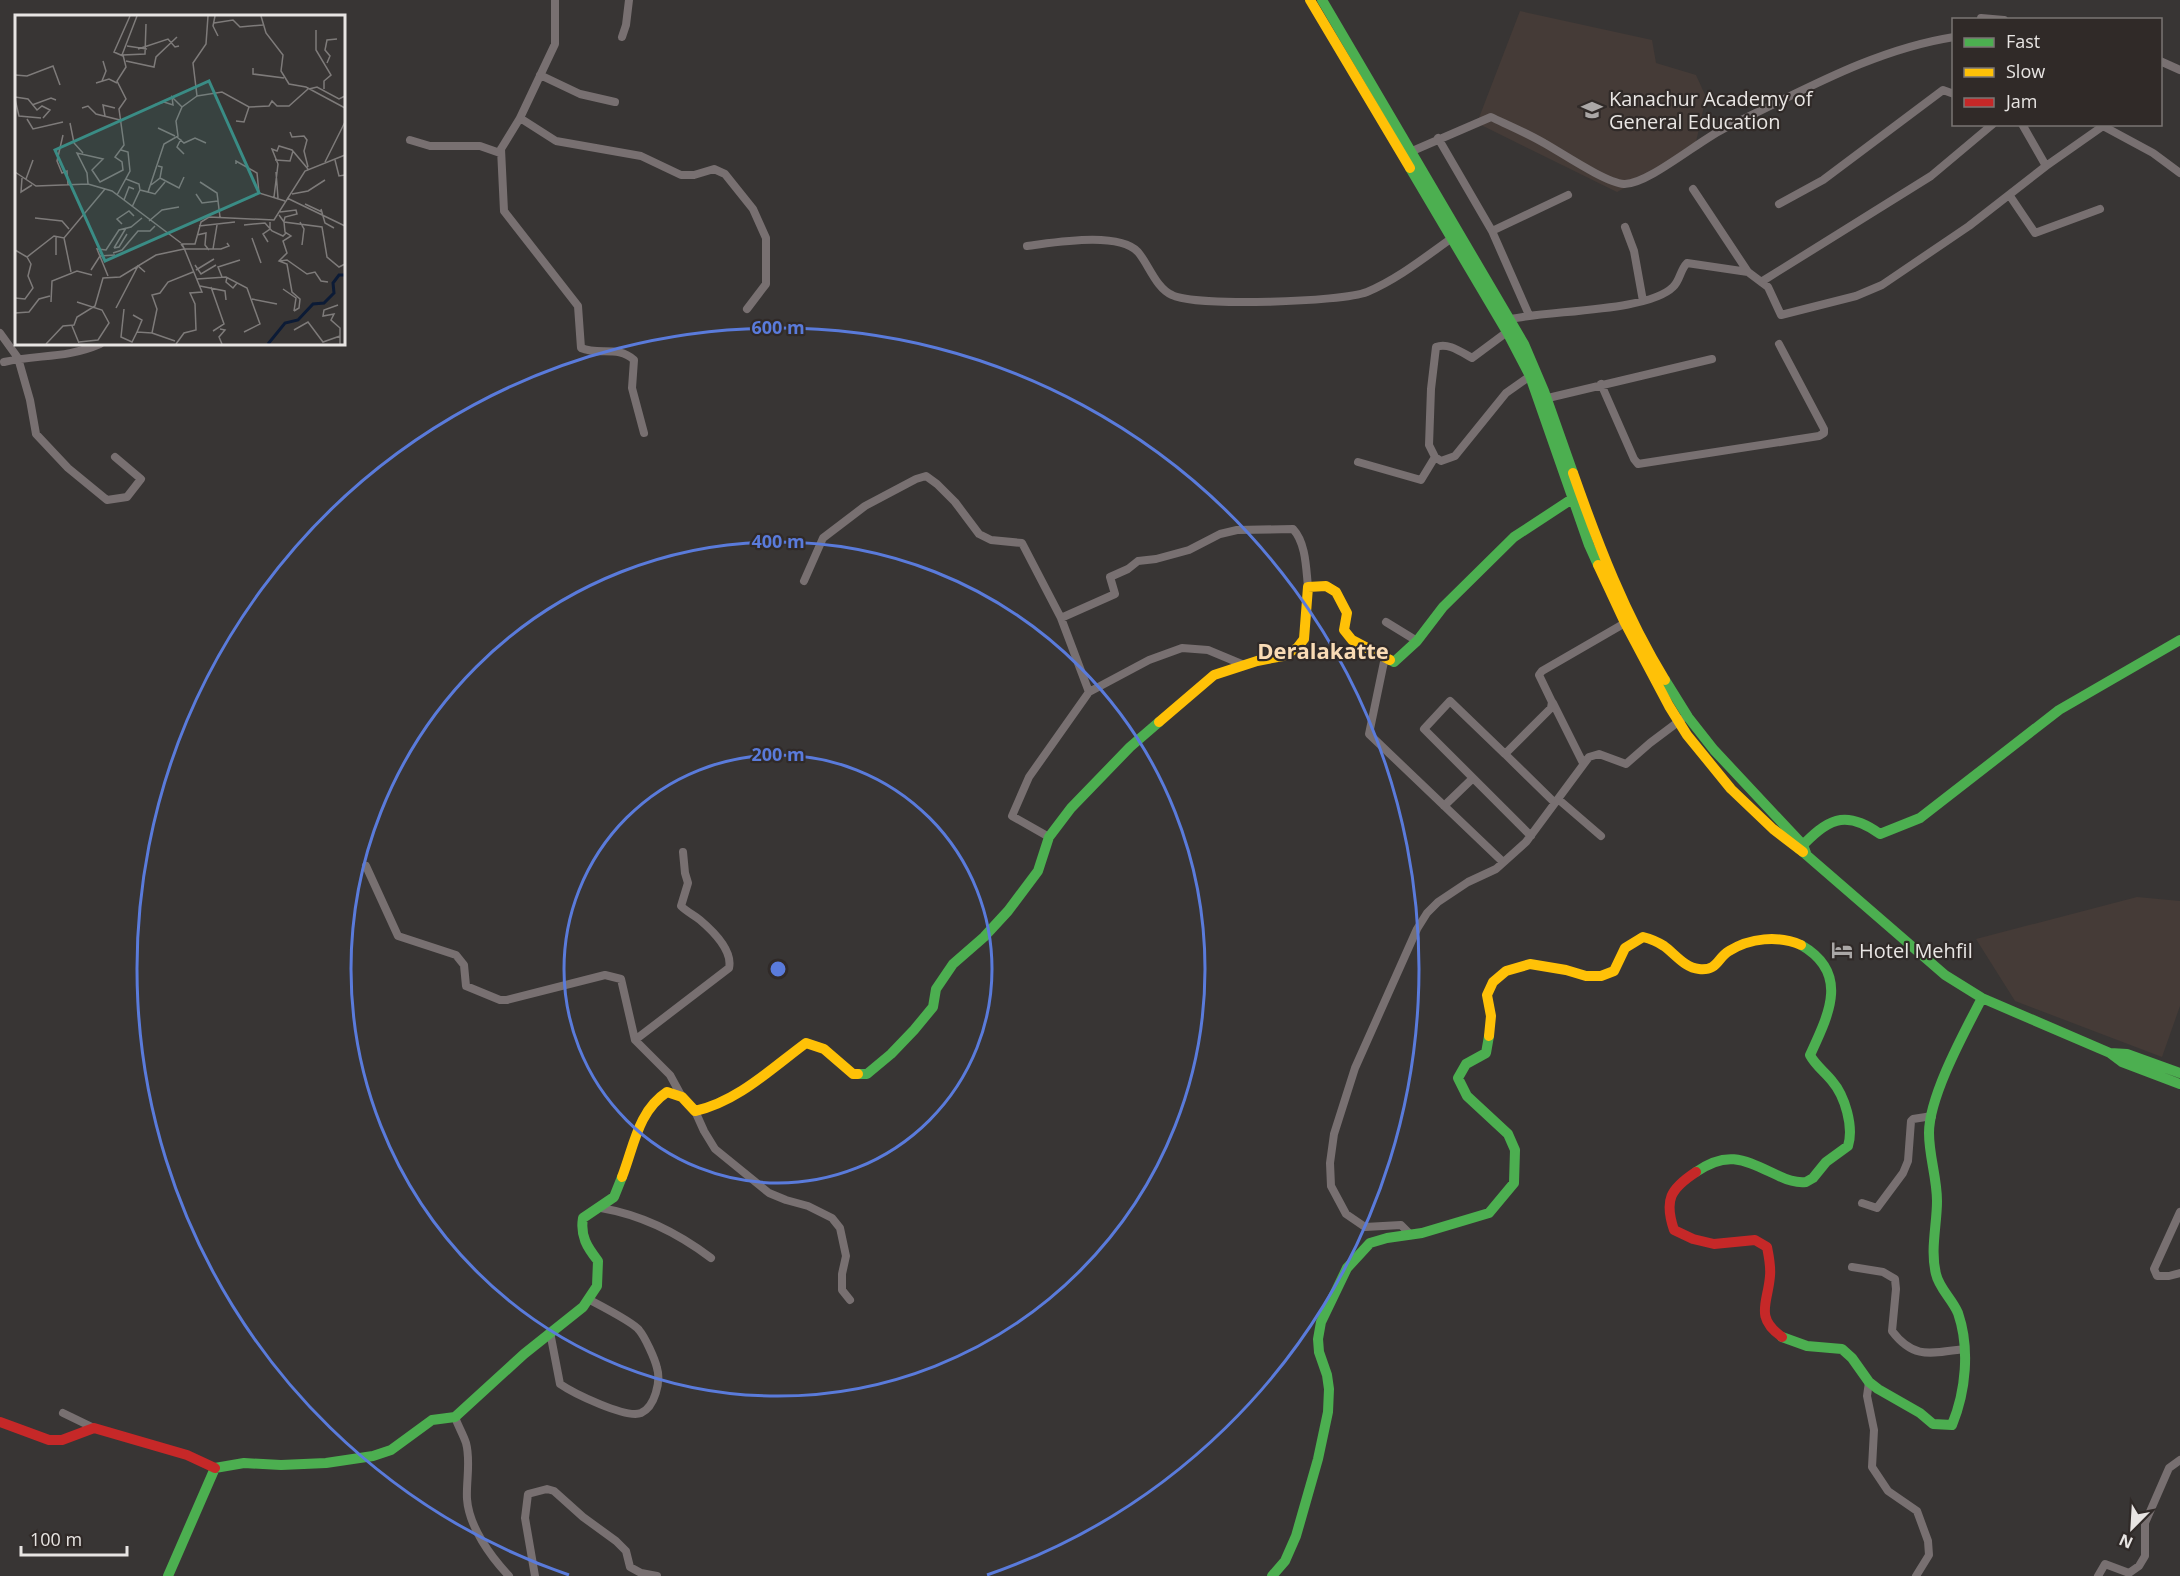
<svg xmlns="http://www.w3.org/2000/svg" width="2180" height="1576" viewBox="0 0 2180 1576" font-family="'Open Sans',sans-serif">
<rect width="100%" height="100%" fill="#383534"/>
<!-- built -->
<path fill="#453b37" d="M 1520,11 L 1652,40 L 1656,63 L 1696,75 L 1706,97 L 1694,151 L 1617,192 L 1477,123 Z
M 2137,897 L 2180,901 L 2180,1006 L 2162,1057 L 2015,1001 L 1976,939 Z"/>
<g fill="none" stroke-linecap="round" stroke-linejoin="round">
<!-- street -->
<path stroke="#787071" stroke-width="8" d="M 555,0 L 555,44 L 520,118 L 501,149 L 504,211 L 578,306 L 581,348 C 599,356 618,345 634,360 L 632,388 L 644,433
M 1981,18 L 2004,20
M 622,37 L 626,25 L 629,0
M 2160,61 L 2180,70
M 540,75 L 580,94 L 615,102
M 520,118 L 556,141 L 641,156 L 681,175 L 694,175 L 714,169 L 725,174 L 753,209 L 766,238 L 766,284 L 747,309
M 2022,124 L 2046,166
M 1438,138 L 1492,231 L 1568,195
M 410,140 L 430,146 L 480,146 L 500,153 L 501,149
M 1410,152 L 1491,117 C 1508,125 1527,133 1544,143 C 1562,153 1606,183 1624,184 C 1648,185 1702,138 1727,127 C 1801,92 1872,50 1954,37
M 1693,189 L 1748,272
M 2010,196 L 2035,233 L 2100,209
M 1779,204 L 1823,180 L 1943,90 L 1954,94
M 1625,227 L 1634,251 L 1643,301
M 1492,231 L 1529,315
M 1027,246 C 1053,243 1118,231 1138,252 C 1149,265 1156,288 1172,295 C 1195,307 1342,302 1367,292 C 1398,279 1425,257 1452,238
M 1761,282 L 1931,176 L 1993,124
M 1511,319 C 1549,310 1648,312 1673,287 C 1680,281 1680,270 1687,263 L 1748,272 L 1768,287 L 1781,315 L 1856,296 L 1882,285 L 1969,226 L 2046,166 L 2103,126 L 2153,153 L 2180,173
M 1507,332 L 1472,358 C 1461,352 1448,342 1436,347 L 1431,389 L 1429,445 L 1435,457 L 1441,461 L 1455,456 L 1506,393 L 1530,376
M 0,333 L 18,358 L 30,400 L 36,434 L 68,468 L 107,500 L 127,497 L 141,479 L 115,457
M 4,362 C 39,354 65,359 100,344
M 1601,384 L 1634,459 L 1638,464 L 1819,436 L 1824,433 L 1824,429 L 1779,344
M 1548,398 L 1712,359
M 1358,462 L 1421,480 L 1435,457
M 804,581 L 823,538 L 865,506 L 916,479 L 926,476 L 937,484 L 955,502 L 979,534 L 991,540 L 1022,543 L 1061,618 L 1089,692
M 1061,618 L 1115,594 L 1110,577 L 1128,569 L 1138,561 L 1156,559 L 1189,550 L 1220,534 L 1237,530 L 1293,529 C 1306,543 1306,568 1308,587
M 1386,622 L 1417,641
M 1385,657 L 1369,734 L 1503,862
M 1553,703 L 1583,763
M 1505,754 L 1555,803
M 1558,799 L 1601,836
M 1444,806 L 1472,779
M 1531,836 L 1424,729 L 1450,701 L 1505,754 L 1551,708 L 1552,702 L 1539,675 L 1542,671 L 1625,623
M 1049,837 L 1012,816 L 1029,777 L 1089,692 L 1149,660 L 1182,648 L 1208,650 L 1244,665
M 366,866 L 398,936 L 456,955 L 464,965 L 466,986 L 500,1000 L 507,1000 L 605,975 L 621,979 L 635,1040 L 670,1075 L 682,1097
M 635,1040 L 729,968 C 733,951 713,931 700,920 C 694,915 687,912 681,906 L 688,883 L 685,873 L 683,852
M 695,1111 L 704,1131 L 715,1149 L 769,1193 L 786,1200 L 808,1206 L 832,1218 L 840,1228 L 846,1256 L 842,1274 L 842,1290 L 850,1300
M 1862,1203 L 1877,1208 L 1903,1173 L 1908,1161 L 1911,1121 L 1913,1119 L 1932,1116
M 601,1208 C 642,1215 678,1233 711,1258
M 2180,1212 L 2154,1269 L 2157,1276 L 2169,1276 L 2180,1273
M 1411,1235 L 1401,1225 L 1365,1227 L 1346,1214 L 1331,1186 L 1330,1163 L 1334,1134 L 1355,1068 L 1417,929 L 1427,913 L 1438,902 L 1468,882 L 1496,869 L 1526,842 L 1589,757 L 1599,754 L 1626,764 L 1650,743 L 1682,719
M 1852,1267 L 1883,1272 L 1895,1279 L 1896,1289 L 1892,1331 C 1914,1360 1931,1353 1964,1349
M 550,1332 L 560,1384 C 573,1393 626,1419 641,1413 C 655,1407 661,1381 657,1368 C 655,1359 645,1337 639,1330 C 633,1322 599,1305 588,1299
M 1869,1382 L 1867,1396 L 1874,1430 L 1872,1467 L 1888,1491 L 1917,1511 L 1928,1541 L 1929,1555 L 1916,1576
M 63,1413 L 94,1428
M 455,1417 C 458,1426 463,1434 466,1443 C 471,1461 466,1481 467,1499 C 469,1527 491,1557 509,1576
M 535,1576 L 525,1518 L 528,1494 L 547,1489 L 554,1491 L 583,1517 L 616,1541 L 626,1551 L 630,1567 L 641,1573 L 657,1576
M 2098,1576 L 2105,1564 L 2129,1573 L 2139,1566 L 2145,1556 L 2145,1523 L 2169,1468 L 2180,1460"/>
<!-- fast -->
<path stroke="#4caf50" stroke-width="10" d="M 1322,0 L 1524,344 L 1544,391 L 1573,473
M 1410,168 L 1507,332 L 1530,376 L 1589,545 L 1598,565
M 1390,660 L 1394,662 L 1417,641 L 1443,607 L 1514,537 L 1572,499 L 1581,496
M 1665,680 L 1688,717 L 1714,750 L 1803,845 L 1806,853
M 1799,849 C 1827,820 1844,808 1880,834 L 1920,818 L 2059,710 L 2180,640
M 1803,852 L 1945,975 L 1982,998 L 2110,1053 L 2122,1062 L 2180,1084
M 2110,1053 L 2127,1054 L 2180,1073
M 858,1074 L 867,1074 L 891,1054 L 914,1030 L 933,1007 L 936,989 L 953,964 L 984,937 L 1008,911 L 1038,871 L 1049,837 L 1071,808 L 1130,747 L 1159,722
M 1696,1172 C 1729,1149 1746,1161 1779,1176 C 1787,1180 1796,1183 1806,1182 L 1813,1178 L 1826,1162 L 1848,1146 C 1854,1127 1845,1096 1832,1081 C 1825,1072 1815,1065 1810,1055 C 1829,1014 1850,973 1801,945
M 1782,1337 L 1807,1346 L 1842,1349 L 1852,1358 L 1869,1382 L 1878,1389 L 1920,1413 L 1933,1424 L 1952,1425 C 1966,1391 1970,1348 1958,1313 C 1952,1299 1939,1288 1936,1274 C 1930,1250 1937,1225 1937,1201 C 1937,1178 1929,1156 1929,1133 C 1929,1096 1965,1031 1982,998
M 168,1576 L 215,1468 L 244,1463 L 281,1465 L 326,1463 L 373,1456 L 391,1450 L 432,1420 L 455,1417 L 524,1354 L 583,1307 L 597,1286 L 598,1261 C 587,1247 580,1236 583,1218 L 614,1197 L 622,1177
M 1272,1576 L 1285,1561 L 1296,1536 L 1318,1459 L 1328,1412 L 1329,1389 L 1327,1375 L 1319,1352 L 1318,1339 L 1321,1322 L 1347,1268 L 1370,1243 L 1387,1238 L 1422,1233 L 1489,1213 L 1514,1183 L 1515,1150 L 1508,1134 L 1467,1096 L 1458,1078 L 1466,1064 L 1486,1053 L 1489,1036"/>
<!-- slow -->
<path stroke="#ffc107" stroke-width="10" d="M 1310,0 L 1410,168
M 1573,473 C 1598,544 1625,615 1665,680
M 1598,565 L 1625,623 L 1669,706 L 1687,735 L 1731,789 L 1773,829 L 1803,852
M 1159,722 L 1214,675 L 1257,661 L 1283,656 L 1297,648 L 1304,639 L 1308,587 L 1326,586 L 1336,592 L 1347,613 L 1344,630 L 1352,640 L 1390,660
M 1489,1036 L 1491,1016 L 1487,995 L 1493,982 L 1506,971 L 1530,964 L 1566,970 L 1586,976 L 1601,976 L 1614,971 L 1625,948 L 1643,937 C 1651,939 1658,942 1664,946 C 1675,954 1685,968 1699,969 C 1718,971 1717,958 1729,951 C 1750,938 1778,935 1801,945
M 622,1177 C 634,1146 638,1111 667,1092 L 682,1097 L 695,1111 C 737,1102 772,1068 806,1043 L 824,1049 L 853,1074 L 858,1074"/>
<!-- jam -->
<path stroke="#c62828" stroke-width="10" d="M 1696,1172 C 1670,1189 1664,1200 1674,1230 L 1693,1239 L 1714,1244 L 1755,1240 L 1767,1247 C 1769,1257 1771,1266 1770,1276 C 1768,1303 1754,1317 1782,1337
M 0,1422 L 49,1440 L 62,1440 L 94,1428 L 187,1455 L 215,1468"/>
</g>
<!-- distance rings -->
<g fill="none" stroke="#5a7bdb" stroke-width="3">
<circle cx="778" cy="969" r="214"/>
<circle cx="778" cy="969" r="427"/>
<path d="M569 1575A641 641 0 1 1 987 1575"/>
</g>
<!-- icons -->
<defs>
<symbol id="university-bare" viewBox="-9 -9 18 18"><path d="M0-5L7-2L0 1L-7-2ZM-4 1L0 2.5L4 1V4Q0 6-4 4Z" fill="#aaa7a6" stroke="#302a28" stroke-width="2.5" paint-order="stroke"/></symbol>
<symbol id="hotel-bare" viewBox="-9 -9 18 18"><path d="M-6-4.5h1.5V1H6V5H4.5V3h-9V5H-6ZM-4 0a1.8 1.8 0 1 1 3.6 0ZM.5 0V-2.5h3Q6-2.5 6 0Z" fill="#aaa7a6" stroke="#302a28" stroke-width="2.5" paint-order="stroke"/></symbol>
</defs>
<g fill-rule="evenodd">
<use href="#university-bare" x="1577" y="95" width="30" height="30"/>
<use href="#hotel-bare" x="1827" y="935" width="30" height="30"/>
</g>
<g text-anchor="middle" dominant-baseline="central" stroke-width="4.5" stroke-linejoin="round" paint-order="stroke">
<!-- poi labels -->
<g font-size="20" fill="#e8e5e3" stroke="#302a28" text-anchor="start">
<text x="1609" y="98">Kanachur Academy of<tspan x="1609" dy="23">General Education</tspan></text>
<text x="1859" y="950">Hotel Mehfil</text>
</g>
<!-- quarter labels -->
<g font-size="22" font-weight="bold" fill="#f9dbb5" stroke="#302a28">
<text x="1323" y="650">Deralakatte</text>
</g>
</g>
<!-- overview -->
<g transform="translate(15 15)">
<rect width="330" height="330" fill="#383534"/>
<path fill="none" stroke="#0c1b36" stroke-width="3" d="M 253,329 L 270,308 L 283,305 L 298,289 L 309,288 L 319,278 L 318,268 L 324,260 L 330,260"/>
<path fill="none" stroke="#7e7b7a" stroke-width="1.5" d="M 200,1 L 198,11 L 203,21M 246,1 L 251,18 L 268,40 L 266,56 L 274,69 L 291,72 L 330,93M 199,8 L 218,5 L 225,12 L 248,10M 301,15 L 301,35 L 316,60 L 309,66 L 309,74M 112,31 L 132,34M 123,34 L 153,24 L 160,32 L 164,31M 107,40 L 122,1M 108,41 L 99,37 L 115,1M 111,46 L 139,52 L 141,42 L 162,22M 312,48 L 315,41 L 310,35 L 312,25 L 322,24M 238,53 L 238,59 L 269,63M 0,60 L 12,61 L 38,51 L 45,70M 87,66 L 91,56 L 88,46M 81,68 L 94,64 L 102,68M 294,74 L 302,72 L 324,84 L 330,81M 182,81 L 207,77 L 234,92 L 254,91 L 257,86 L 262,91 L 274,91 L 293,74M 0,82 L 13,84 L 22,95 L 27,91 L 35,95 L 28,103M 0,84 L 4,101 L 26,103M 17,90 L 36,83 L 41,85M 139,90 L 149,87 L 158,90 L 157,82 L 167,92M 67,93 L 73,91 L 81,99 L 105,105M 90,101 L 88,90 L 100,93M 12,104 L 18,114 L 48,107M 221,106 L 229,107 L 234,92M 55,108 L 59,128 L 68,138M 143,113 L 160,121M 275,117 L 277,122 L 289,121 L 292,125 L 289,136 L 293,152M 48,120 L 42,146 L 47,158 L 52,156 L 53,170M 162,122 L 169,128 L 180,123 L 191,128M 166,124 L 162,132 L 169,139M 260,145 L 275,146 L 278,136M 320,145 L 324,161 L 330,160M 310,147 L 330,107M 221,149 L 221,146 L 242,158 L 244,178 L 270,186M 0,157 L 21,171 L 73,169 L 97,176 L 166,228M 261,157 L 263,183M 7,163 L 6,177 L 17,170M 145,163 L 164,173 L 169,162M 11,164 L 18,145M 111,164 L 124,169 L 125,175M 185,167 L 202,178 L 205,202M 73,169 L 72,158 L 62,138 L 88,144 L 77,155 L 85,167 L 108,155 L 107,147 L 100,142 L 109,130 L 104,94 L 111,84 L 102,66 L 111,52 L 108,40 L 130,39 L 131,9M 136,170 L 145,163 L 147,152 L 143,151M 133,177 L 140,179 L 150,167M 181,179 L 187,188 L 203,186M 277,179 L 293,176 L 310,165M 102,180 L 115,156 L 113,137 L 106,135M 259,182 L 263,149 L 257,134 L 262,136 L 264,131 L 277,135 L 293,154M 272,183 L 330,211M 109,185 L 114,172 L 119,174M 290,189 L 307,197M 117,192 L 125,175 L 133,177 L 149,129 L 163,121 L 161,106 L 167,92 L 182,81 L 178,48 L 191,29 L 193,1M 306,194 L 310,208 L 319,213M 265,197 L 281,195 L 282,199 L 270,202 L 269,206M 264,200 L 269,207 L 307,212 L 312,242 L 324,252 L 330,249M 20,203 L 47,206 L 54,214M 134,206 L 147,195 L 164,192M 269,207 L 270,217 L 276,221 L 268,226 L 272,238 L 264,246 L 272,249 L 277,277 L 285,284 L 284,293 L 279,296M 285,207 L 289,214 L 287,230M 107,209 L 102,204 L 114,196 L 119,201M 229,210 L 250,208 L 257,216 L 268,221 L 271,218M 184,211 L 220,207M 182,220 L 191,218 L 190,230 L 194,235M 49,223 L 56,257M 237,223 L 246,248M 253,227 L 248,219 L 255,214 L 255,207M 166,229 L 169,233 L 167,229 L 180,229 L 186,207 L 194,202 L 259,205 L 290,156 L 330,140M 99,233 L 111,213M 99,233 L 104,232 L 112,219M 170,234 L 206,234 L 214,231 L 212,228M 198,234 L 202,210M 0,235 L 12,242 L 39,221 L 49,223 L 90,174M 98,238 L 107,235 L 123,216 L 135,216 L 140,211M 41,240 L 41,221M 265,246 L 272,245 L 292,259 L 300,257 L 306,266 L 313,267M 180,250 L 186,259 L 201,250M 76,255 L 85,241 L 100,240M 181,255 L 199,244M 93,261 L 82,234 L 91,235 L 104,215 L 116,212 L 127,203M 207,262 L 203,252 L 225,245M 212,262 L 211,267 L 218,273 L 222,268M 182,264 L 211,262 L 232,273 L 245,309 L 229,317M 185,271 L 210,276 L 211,285M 196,272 L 209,309 L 198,316M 268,274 L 281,283 L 279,296M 0,283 L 10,284 L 18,273 L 13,261 L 16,249 L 12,242M 237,284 L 262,289M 36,287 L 37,266 L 62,256 L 77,260M 62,287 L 87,295 L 94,308 L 83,325 L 64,327M 323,290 L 309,295 L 308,301 L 319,299 L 316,305 L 325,313 L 325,329M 101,293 L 123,251 L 130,257M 109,294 L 106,322 L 117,327 L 122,317 L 137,318 L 142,294 L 137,280 L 145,278 L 153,267 L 178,257M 0,298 L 14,297 L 24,284 L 35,281M 118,300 L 127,305 L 122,317M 57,311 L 64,328M 205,314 L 210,315 L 204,322 L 207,329M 279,315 L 293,307 L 308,327 L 325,321M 137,318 L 160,326M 31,329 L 48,311 L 59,310 L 62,302 L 80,291 L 88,263 L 105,262 L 141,240 L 169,234M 161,329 L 169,318 L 181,315 L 180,289 L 175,278 L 187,277 L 169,233"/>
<path fill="#3a8c85" fill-opacity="0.15" stroke="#3a8c85" stroke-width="3" d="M 194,66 L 244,178 L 90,246 L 40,135 Z"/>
<rect width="330" height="330" fill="none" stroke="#e8e5e3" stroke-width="3"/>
</g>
<circle cx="778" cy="969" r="9" fill="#5a7bdb" stroke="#302a28" stroke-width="3"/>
<g font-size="18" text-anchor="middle" font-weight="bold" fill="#5a7bdb" stroke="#302a28" stroke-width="4.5" stroke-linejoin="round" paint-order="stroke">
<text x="778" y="334">600 m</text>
<text x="778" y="548">400 m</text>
<text x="778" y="761">200 m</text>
</g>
<!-- legend -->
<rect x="1952" y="18" width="210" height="108" fill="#302a28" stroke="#7a7573" stroke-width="1.5"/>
<rect x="1964" y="38" width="30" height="9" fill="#4caf50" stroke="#7a7573" stroke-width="1.5"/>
<text x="2006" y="48" font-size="18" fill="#e8e5e3">Fast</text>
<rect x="1964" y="68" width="30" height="9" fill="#ffc107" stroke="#7a7573" stroke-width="1.5"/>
<text x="2006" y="78" font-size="18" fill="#e8e5e3">Slow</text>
<rect x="1964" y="98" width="30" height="9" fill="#c62828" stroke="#7a7573" stroke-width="1.5"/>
<text x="2006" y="108" font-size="18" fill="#e8e5e3">Jam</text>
<!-- north arrow -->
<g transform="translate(2132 1528) rotate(204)" stroke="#302a28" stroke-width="4.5" paint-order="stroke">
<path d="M0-4.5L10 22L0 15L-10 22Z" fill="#e8e5e3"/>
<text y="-9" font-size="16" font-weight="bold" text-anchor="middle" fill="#e8e5e3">N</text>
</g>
<!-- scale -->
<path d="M21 1546v9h106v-9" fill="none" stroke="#e8e5e3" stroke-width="3"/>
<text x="30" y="1546" font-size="18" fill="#e8e5e3" stroke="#302a28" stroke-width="4.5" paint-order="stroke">100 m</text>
</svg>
